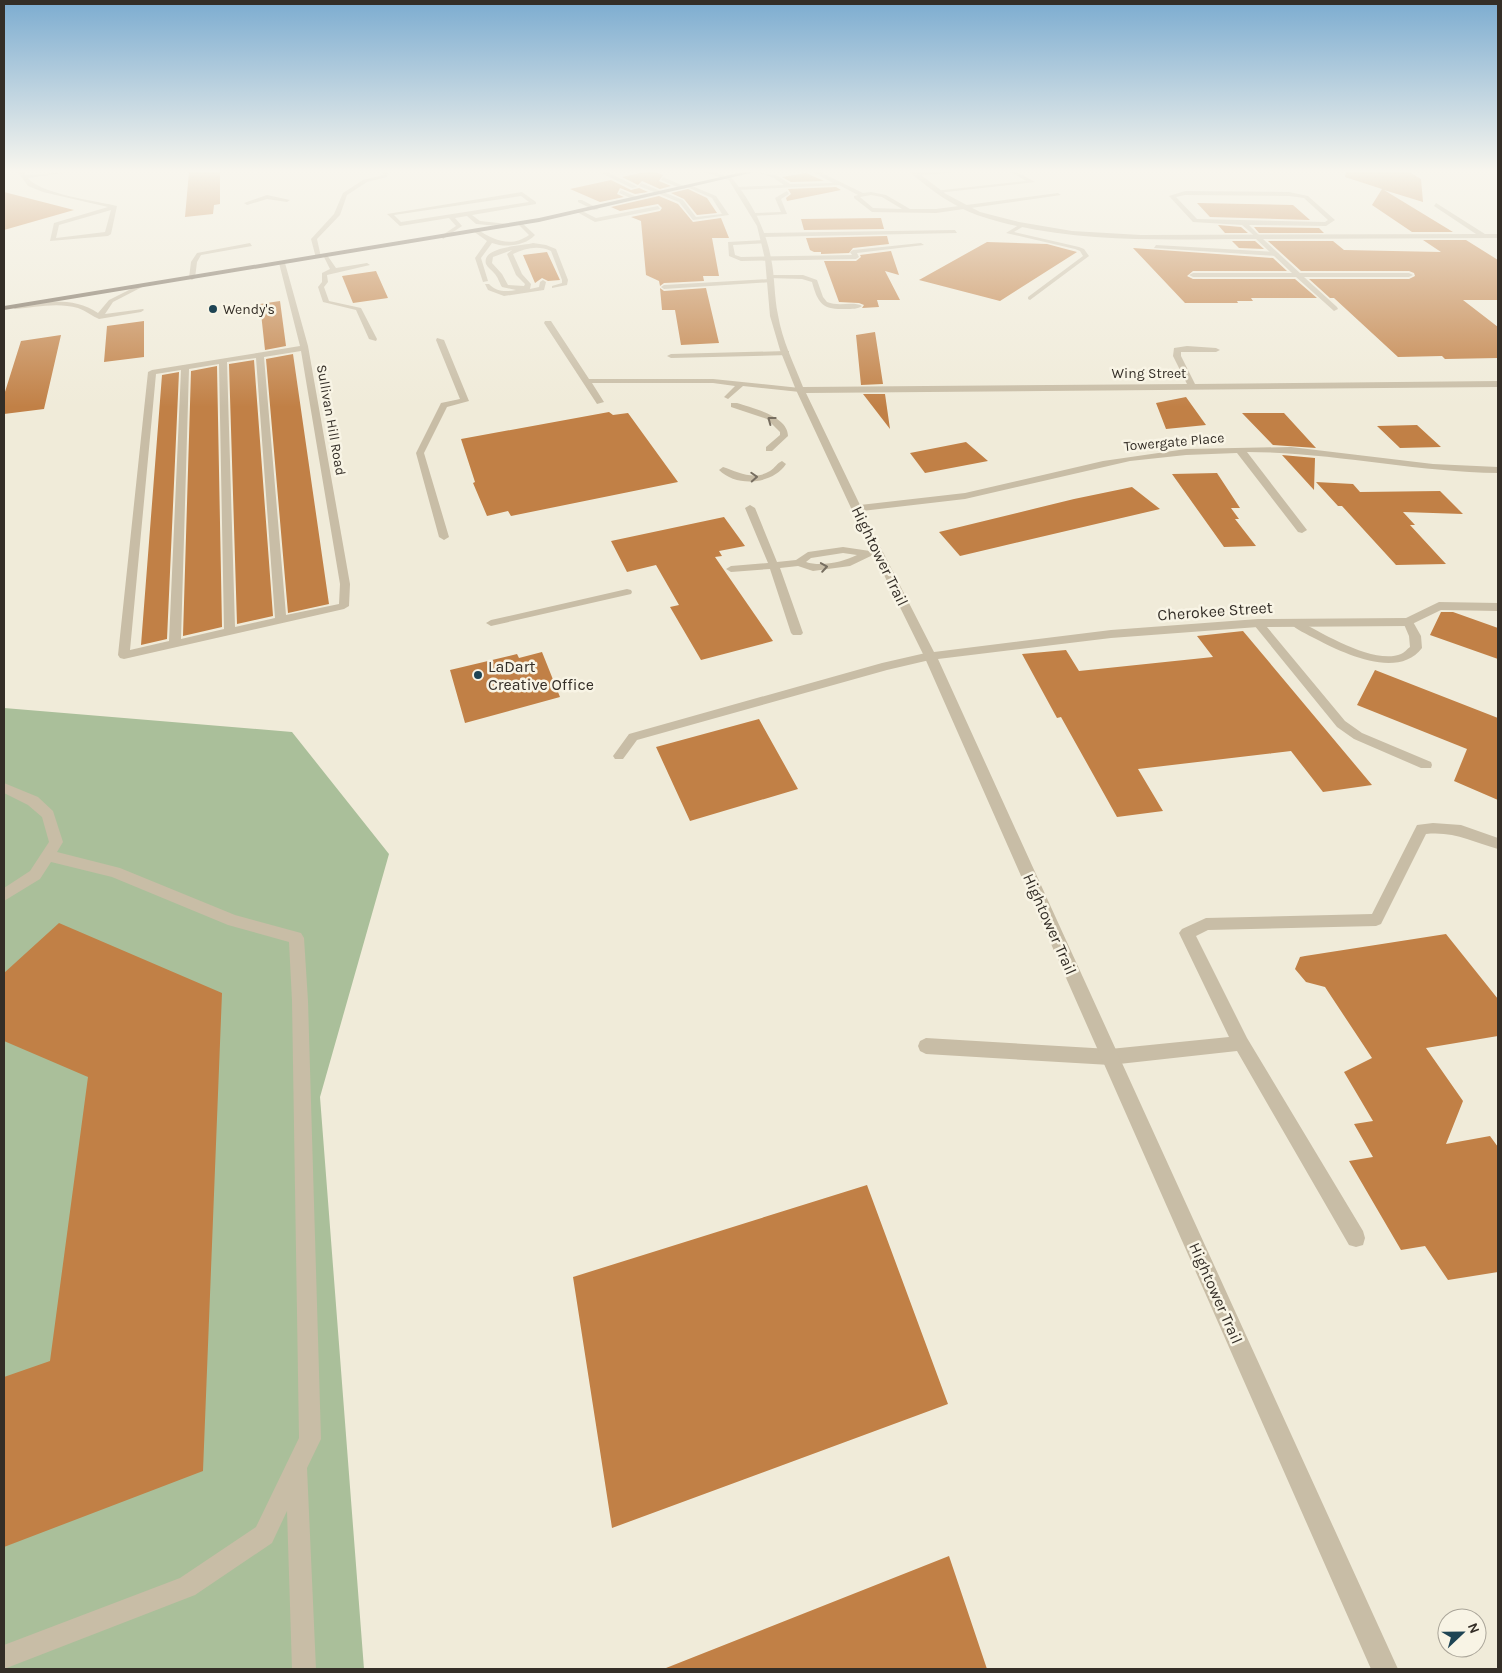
<svg xmlns="http://www.w3.org/2000/svg" width="1502" height="1673" viewBox="0 0 1502 1673" font-family="Karla,sans-serif">
<rect width="100%" height="100%" fill="#f0ebd9"/>
<!-- green -->
<path fill="#aabf9a" d="M 4,708 L 292,732 L 389,854 L 320,1097 L 364,1669 L 4,1669 Z"/>
<!-- building -->
<path fill="#c18046" d="M 189,172 L 220,172 L 220,204 L 214,205 L 213,214 L 185,217 Z
M 645,172 L 656,172 L 663,175 L 659,181 L 671,186 L 660,189 L 642,181 L 638,185 L 622,177 Z
M 1346,172 L 1409,172 L 1421,179 L 1423,202 L 1384,190 L 1453,232 L 1412,232 L 1372,205 L 1382,189 L 1345,177 Z
M 806,173 L 824,181 L 791,182 L 782,177 Z
M 611,180 L 631,190 L 639,188 L 648,192 L 635,194 L 620,188 L 617,194 L 624,197 L 600,202 L 570,189 Z
M 836,187 L 841,190 L 787,201 L 786,198 L 791,194 L 788,189 Z
M 688,189 L 707,198 L 717,213 L 697,215 L 684,199 L 671,193 Z
M 4,192 L 74,210 L 4,230 Z
M 659,196 L 678,204 L 693,222 L 721,218 L 729,238 L 712,238 L 719,276 L 703,276 L 704,281 L 664,283 L 660,286 L 659,281 L 646,275 L 641,221 L 631,217 L 660,211 L 662,208 L 658,204 L 620,211 L 611,207 Z
M 1197,203 L 1293,205 L 1310,220 L 1210,217 Z
M 881,218 L 884,229 L 804,230 L 801,219 Z
M 1218,225 L 1241,227 L 1248,233 L 1225,233 Z
M 1254,227 L 1319,228 L 1324,233 L 1259,233 Z
M 887,236 L 889,244 L 853,248 L 849,253 L 821,254 L 821,252 L 814,252 L 810,250 L 806,238 Z
M 1423,240 L 1466,240 L 1498,260 L 1498,300 L 1463,300 L 1498,327 L 1498,358 L 1445,359 L 1442,356 L 1398,357 L 1334,298 L 1330,298 L 1309,279 L 1409,279 L 1415,276 L 1414,273 L 1409,271 L 1301,271 L 1268,241 L 1333,241 L 1344,250 L 1441,252 Z
M 1232,241 L 1255,241 L 1264,249 L 1239,248 Z
M 987,242 L 1047,244 L 1077,252 L 1000,301 L 919,280 Z
M 1133,248 L 1273,258 L 1287,271 L 1193,271 L 1187,276 L 1193,279 L 1295,279 L 1317,298 L 1251,298 L 1253,301 L 1237,301 L 1238,303 L 1185,303 Z
M 891,251 L 899,275 L 885,271 L 900,300 L 877,300 L 879,307 L 862,308 L 864,305 L 859,303 L 839,302 L 824,261 L 856,261 L 861,257 L 860,255 Z
M 547,252 L 560,280 L 548,281 L 542,278 L 535,283 L 523,255 Z
M 376,271 L 388,298 L 353,303 L 342,276 Z
M 660,288 L 664,291 L 706,288 L 719,343 L 681,345 L 675,310 L 662,310 Z
M 280,301 L 286,346 L 265,350 L 260,304 Z
M 144,321 L 144,357 L 104,362 L 107,326 Z
M 875,332 L 883,384 L 861,385 L 856,335 Z
M 61,335 L 44,409 L 4,414 L 4,395 L 21,341 Z
M 293,354 L 329,604 L 288,613 L 266,359 Z
M 254,360 L 273,616 L 237,624 L 229,364 Z
M 217,366 L 222,627 L 183,636 L 191,371 Z
M 179,372 L 167,639 L 141,645 L 162,375 Z
M 863,394 L 885,394 L 890,429 Z
M 1186,397 L 1206,425 L 1166,429 L 1156,403 Z
M 609,412 L 613,415 L 628,413 L 678,482 L 511,516 L 508,511 L 487,516 L 473,483 L 475,482 L 461,439 Z
M 1242,413 L 1284,413 L 1316,448 L 1273,445 Z
M 1417,425 L 1441,447 L 1400,448 L 1377,426 Z
M 966,442 L 988,461 L 925,473 L 910,453 Z
M 1282,455 L 1315,458 L 1314,490 Z
M 1217,473 L 1240,508 L 1231,508 L 1239,519 L 1235,519 L 1256,546 L 1224,547 L 1172,474 Z
M 1316,482 L 1353,484 L 1360,492 L 1440,491 L 1463,514 L 1403,512 L 1415,525 L 1410,525 L 1446,564 L 1396,565 L 1342,506 L 1338,506 Z
M 1132,487 L 1160,509 L 960,556 L 939,532 L 1074,499 Z
M 724,517 L 745,546 L 719,551 L 722,556 L 715,557 L 773,641 L 701,660 L 670,607 L 679,605 L 656,565 L 627,572 L 611,541 Z
M 1441,612 L 1453,612 L 1498,628 L 1498,659 L 1430,635 Z
M 1243,631 L 1372,785 L 1323,792 L 1291,751 L 1138,769 L 1163,811 L 1117,817 L 1061,717 L 1057,718 L 1022,654 L 1066,650 L 1079,671 L 1213,657 L 1197,636 Z
M 542,652 L 560,697 L 465,723 L 450,670 L 517,654 L 519,658 Z
M 1375,670 L 1498,718 L 1498,800 L 1454,781 L 1467,749 L 1357,705 Z
M 759,719 L 798,789 L 690,821 L 656,747 Z
M 59,923 L 222,993 L 203,1471 L 4,1547 L 4,1377 L 50,1361 L 88,1077 L 4,1041 L 4,973 Z
M 1446,934 L 1498,999 L 1498,1036 L 1426,1048 L 1463,1101 L 1446,1144 L 1490,1136 L 1498,1147 L 1498,1272 L 1448,1280 L 1425,1246 L 1401,1250 L 1349,1161 L 1373,1157 L 1354,1124 L 1373,1121 L 1344,1072 L 1372,1058 L 1325,987 L 1306,982 L 1295,969 L 1300,957 L 1305,956 Z
M 867,1185 L 948,1404 L 612,1528 L 573,1277 Z
M 949,1556 L 987,1669 L 666,1669 L 666,1668 Z"/>
<g fill="none" stroke-linecap="round" stroke-linejoin="round">
<!-- lane -->
<path fill="#c8bda6" fill-rule="evenodd" d="M 383,172 L 388,172 L 387,177 L 367,182 L 347,195 L 340,215 L 317,239 L 321,257 L 316,258 L 311,239 L 334,214 L 343,193 L 363,180 L 383,175 Z
M 607,172 L 636,186 L 637,187 L 632,188 L 601,173 Z
M 704,172 L 713,172 L 732,178 L 729,180 Z
M 757,172 L 778,176 L 790,184 L 833,183 L 813,172 L 820,172 L 863,193 L 871,192 L 886,195 L 910,209 L 936,209 L 1058,193 L 1061,195 L 936,213 L 872,212 L 854,198 L 854,196 L 858,195 L 839,185 L 736,190 L 738,187 L 784,185 L 774,178 ZM 871,195 L 882,197 L 902,209 L 873,208 L 860,197 Z
M 919,172 L 957,172 L 916,176 L 913,174 Z
M 1011,172 L 1017,172 L 1035,182 L 937,193 L 934,191 L 1026,181 Z
M 663,177 L 686,187 L 687,188 L 682,189 L 661,180 Z
M 641,183 L 683,200 L 696,217 L 722,214 L 712,198 L 687,187 L 692,186 L 716,196 L 729,215 L 693,220 L 679,202 L 639,186 Z
M 621,190 L 639,198 L 640,199 L 635,200 L 619,193 Z
M 787,191 L 789,194 L 781,199 L 787,214 L 753,216 L 755,213 L 781,212 L 775,198 Z
M 1185,191 L 1289,192 L 1308,196 L 1335,220 L 1326,226 L 1249,225 L 1261,237 L 1258,239 L 1242,225 L 1193,222 L 1169,196 ZM 1185,195 L 1289,196 L 1304,198 L 1328,220 L 1325,222 L 1197,219 L 1176,197 Z
M 522,192 L 536,202 L 536,204 L 472,215 L 480,221 L 508,224 L 510,227 L 476,224 L 467,216 L 455,218 L 462,226 L 443,239 L 441,236 L 456,226 L 449,218 L 400,226 L 387,214 ZM 521,196 L 529,202 L 401,222 L 394,215 Z
M 267,195 L 290,200 L 287,202 L 267,199 L 247,205 L 244,203 Z
M 578,200 L 582,200 L 599,209 L 594,210 L 578,202 Z
M 658,206 L 660,209 L 595,222 L 577,212 L 582,211 L 596,218 Z
M 521,222 L 535,235 C 525,246 505,248 492,243 L 481,258 L 488,281 L 483,282 L 475,258 L 487,241 L 473,231 L 478,230 C 494,240 511,248 529,235 L 518,224 Z
M 1022,223 L 1024,226 L 1014,232 L 1079,247 L 1084,249 L 1089,256 L 1030,300 L 1028,299 L 1028,297 L 1083,256 L 1080,251 L 1075,249 L 1006,233 Z
M 955,230 L 957,233 L 763,237 L 760,235 L 763,233 Z
M 765,240 L 767,243 L 733,245 L 735,255 L 741,257 L 852,255 L 850,252 L 853,250 L 921,243 L 924,245 L 857,253 L 859,257 L 856,259 L 741,261 L 729,256 L 728,242 Z
M 250,243 L 252,246 L 201,255 L 197,262 L 195,278 L 192,280 L 189,278 L 191,262 L 197,253 Z
M 533,243 L 546,245 L 556,249 L 568,280 L 567,285 L 552,288 L 552,286 L 562,283 L 562,280 L 551,251 C 539,245 525,248 513,254 L 522,274 L 531,284 L 530,289 L 539,287 L 540,282 L 543,280 L 546,282 L 544,290 L 504,296 L 488,290 L 485,284 L 489,284 C 496,292 506,292 516,290 L 502,287 C 499,282 498,277 494,273 C 492,270 488,268 486,264 C 481,246 523,246 533,243 ZM 512,250 L 507,254 L 516,275 L 525,284 L 524,286 L 508,285 L 502,274 L 492,263 L 493,257 Z
M 1156,245 L 1276,252 L 1279,254 L 1276,256 L 1154,248 Z
M 323,255 L 327,255 L 336,268 L 367,263 L 370,265 L 327,275 L 328,282 L 324,287 L 329,301 L 361,308 L 377,339 L 376,341 L 369,339 L 356,310 L 323,302 L 318,287 L 322,282 L 322,273 L 330,269 Z
M 282,261 L 285,263 L 308,346 L 350,584 L 349,606 L 344,609 L 124,659 L 120,658 L 118,655 L 148,372 L 152,370 L 300,346 L 279,263 ZM 301,351 L 340,584 L 339,604 L 286,615 L 264,357 ZM 256,358 L 275,618 L 235,627 L 227,362 ZM 219,364 L 224,629 L 181,639 L 189,369 ZM 181,370 L 169,641 L 130,650 L 156,374 Z
M 770,275 L 803,275 L 817,280 L 823,297 L 827,302 C 839,307 853,301 862,306 C 858,309 852,309 846,309 C 823,310 818,304 812,282 L 802,279 L 768,278 L 768,276 Z
M 770,279 L 773,281 L 772,282 L 664,289 L 661,287 L 664,285 Z
M 139,285 L 144,286 L 113,302 L 105,314 L 143,309 L 144,310 L 141,312 L 99,319 C 92,316 86,311 78,308 C 58,302 35,307 15,309 L 12,307 L 15,305 C 43,302 74,296 98,313 L 109,300 Z
M 545,321 L 551,321 L 589,379 L 713,379 L 800,388 L 804,390 L 800,392 L 743,386 L 728,399 L 724,397 L 735,386 L 713,383 L 592,383 L 604,402 L 597,404 L 544,323 Z
M 437,338 L 444,340 L 469,401 L 447,407 L 424,453 L 449,537 L 444,540 L 439,537 L 416,453 L 441,403 L 460,399 L 436,340 Z
M 786,351 L 789,351 L 789,355 L 671,358 L 667,356 L 671,354 Z
M 731,403 L 737,403 C 752,408 788,416 788,436 L 772,451 L 766,451 L 766,447 L 780,435 L 780,432 L 767,419 L 731,407 Z
M 782,461 L 786,464 C 773,484 737,488 719,470 L 723,467 C 738,472 754,481 770,471 C 775,468 777,463 782,461 Z
M 750,505 L 755,508 L 777,562 L 796,560 L 808,552 L 843,547 L 870,551 L 875,554 L 850,566 L 813,571 L 798,566 L 780,568 L 803,633 L 801,635 L 793,635 L 791,633 L 770,569 L 731,572 L 726,569 L 731,566 L 768,563 L 745,508 ZM 843,553 L 857,555 C 843,562 821,567 806,562 L 811,558 Z
M 627,589 L 631,590 L 632,592 L 631,594 L 491,626 L 486,623 L 491,620 Z
M 1408,619 L 1412,620 L 1421,636 L 1422,648 C 1398,680 1343,653 1316,639 C 1307,634 1296,630 1290,623 L 1295,620 L 1299,621 C 1322,633 1374,665 1401,654 C 1404,653 1407,649 1410,647 L 1409,636 L 1403,622 Z
M 1258,620 L 1262,621 L 1345,721 L 1362,733 L 1431,762 L 1432,765 L 1431,768 L 1421,768 L 1354,739 L 1337,727 L 1254,625 L 1253,623 Z
M 930,652 L 934,653 L 936,656 L 934,659 L 887,670 L 637,740 L 623,759 L 615,759 L 613,756 L 629,734 L 882,663 Z
M 4,783 L 38,797 L 53,811 L 63,842 L 57,852 L 120,868 L 235,915 L 301,933 L 304,938 L 308,1001 L 321,1439 L 307,1468 L 316,1669 L 292,1669 L 287,1511 L 272,1543 L 195,1595 L 4,1669 L 4,1645 L 180,1578 L 256,1527 L 299,1438 L 292,1001 L 289,942 L 228,925 L 112,877 L 51,862 L 40,879 L 4,901 L 4,888 L 30,871 L 49,842 L 42,817 L 28,805 L 4,793 Z
M 1433,823 L 1461,825 L 1498,838 L 1498,849 C 1473,842 1454,831 1426,834 L 1381,924 L 1376,926 L 1208,930 L 1196,936 L 1247,1038 L 1363,1231 L 1365,1238 L 1363,1245 L 1356,1247 L 1349,1245 L 1237,1051 L 1110,1065 L 926,1054 L 920,1051 L 918,1046 L 920,1041 L 926,1038 L 1110,1049 L 1229,1037 L 1179,933 L 1182,929 L 1206,918 L 1372,914 L 1417,825 Z"/>
<!-- street -->
<path fill="#c8bda6" fill-rule="evenodd" d="M 18,172 L 24,172 L 26,175 L 71,172 L 28,178 C 40,194 97,201 117,206 L 111,234 L 108,236 L 50,241 L 54,223 L 108,207 L 43,192 L 28,186 ZM 111,210 L 105,232 L 56,238 L 59,225 Z
M 910,172 L 917,172 L 946,194 L 980,212 L 1019,222 L 1072,231 L 1141,235 L 1476,234 L 1434,206 L 1436,203 L 1485,234 L 1498,234 L 1498,238 L 1263,239 L 1300,273 L 1409,273 L 1413,275 L 1409,277 L 1304,277 L 1337,307 L 1338,309 L 1334,311 L 1296,277 L 1193,277 L 1189,275 L 1193,273 L 1292,273 L 1256,239 C 1164,239 1066,245 977,215 C 954,207 929,189 910,172 Z
M 727,177 L 731,177 C 751,201 765,227 771,258 C 775,277 774,296 778,315 C 782,340 794,364 803,387 L 1187,384 L 1173,356 L 1174,348 L 1187,346 L 1216,348 L 1220,350 L 1216,352 L 1181,352 L 1181,356 L 1195,384 L 1498,381 L 1498,387 L 806,393 L 860,505 L 965,493 L 1103,461 L 1186,449 L 1291,447 L 1433,464 L 1498,467 L 1498,473 C 1414,472 1331,452 1247,452 L 1307,530 L 1302,533 L 1298,532 L 1237,453 L 1186,455 L 1130,461 L 965,499 L 862,511 L 934,652 L 1111,630 L 1258,619 L 1406,618 L 1439,602 L 1498,603 L 1498,611 L 1441,610 L 1408,626 L 1258,627 L 1111,638 L 938,659 L 1398,1669 L 1371,1669 L 924,656 L 851,508 L 796,390 L 780,350 L 770,316 L 765,259 L 757,226 Z"/>
<!-- primary -->
<path fill="#766958" fill-rule="evenodd" d="M 743,172 L 755,172 L 539,222 L 4,310 L 4,306 L 539,218 Z"/>
</g>
<!-- one-way arrows -->
<defs><path id="oneway-chevron" d="M-2-3.5L2.5 0L-2 3.5" fill="none" stroke-width="1.6" stroke-linecap="round" stroke-linejoin="round" transform="scale(1.25)"/></defs>
<g stroke="#776e60">
<use href="#oneway-chevron" transform="translate(771 420) rotate(-143)"/>
<use href="#oneway-chevron" transform="translate(754 477) rotate(-3)"/>
<use href="#oneway-chevron" transform="translate(824 567) rotate(-9)"/>
</g>
<!-- sky -->
<linearGradient id="sky" x2="0" y2="1"><stop stop-color="#7cacd0"/><stop offset="0.42" stop-color="#f8f6ee"/><stop offset="1" stop-color="#f8f6ee" stop-opacity="0"/></linearGradient>
<rect width="1502" height="407" fill="url(#sky)"/>
<!-- markers -->
<g fill="#1e4454" stroke="#f8f4e5" stroke-width="2">
<circle cx="213" cy="309" r="5"/>
<circle cx="478" cy="675" r="5"/>
</g>
<g text-anchor="middle" dominant-baseline="central" stroke-width="5" stroke-linejoin="round" paint-order="stroke">
<!-- far-poi labels -->
<g font-size="14" fill="#342e27" stroke="#f8f4e5" text-anchor="start">
<text x="223" y="309">Wendy's</text>
</g>
<!-- far-street labels -->
<g font-size="14" fill="#342e27" stroke="#f8f4e5">
<text x="1149" y="373">Wing Street</text>
<text transform="translate(331 420) rotate(80)">Sullivan Hill Road</text>
<text transform="translate(1174 442) rotate(-5)">Towergate Place</text>
</g>
<!-- street labels -->
<g font-size="16" fill="#342e27" stroke="#f8f4e5">
<text transform="translate(880 556) rotate(64)">Hightower Trail</text>
<text transform="translate(1215 611) rotate(-4)">Cherokee Street</text>
<text transform="translate(1050 924) rotate(66)">Hightower Trail</text>
<text transform="translate(1216 1293) rotate(66)">Hightower Trail</text>
</g>
<!-- poi labels -->
<g font-size="16" fill="#342e27" stroke="#f8f4e5" text-anchor="start">
<text x="488" y="666">LaDart<tspan x="488" dy="18">Creative Office</tspan></text>
</g>
</g>
<!-- border -->
<rect width="1502" height="1673" fill="none" stroke="#342e27" stroke-width="10"/>
<!-- north arrow -->
<g transform="translate(1462 1633) rotate(68)"><circle r="24" fill="#f8f4e5" stroke="#aaa599"/>
<path d="M0-4L9 19L0 12L-9 19Z" fill="#1e4454"/>
<text y="-8" font-size="14" font-weight="bold" text-anchor="middle" fill="#342e27">N</text>
</g>
</svg>
